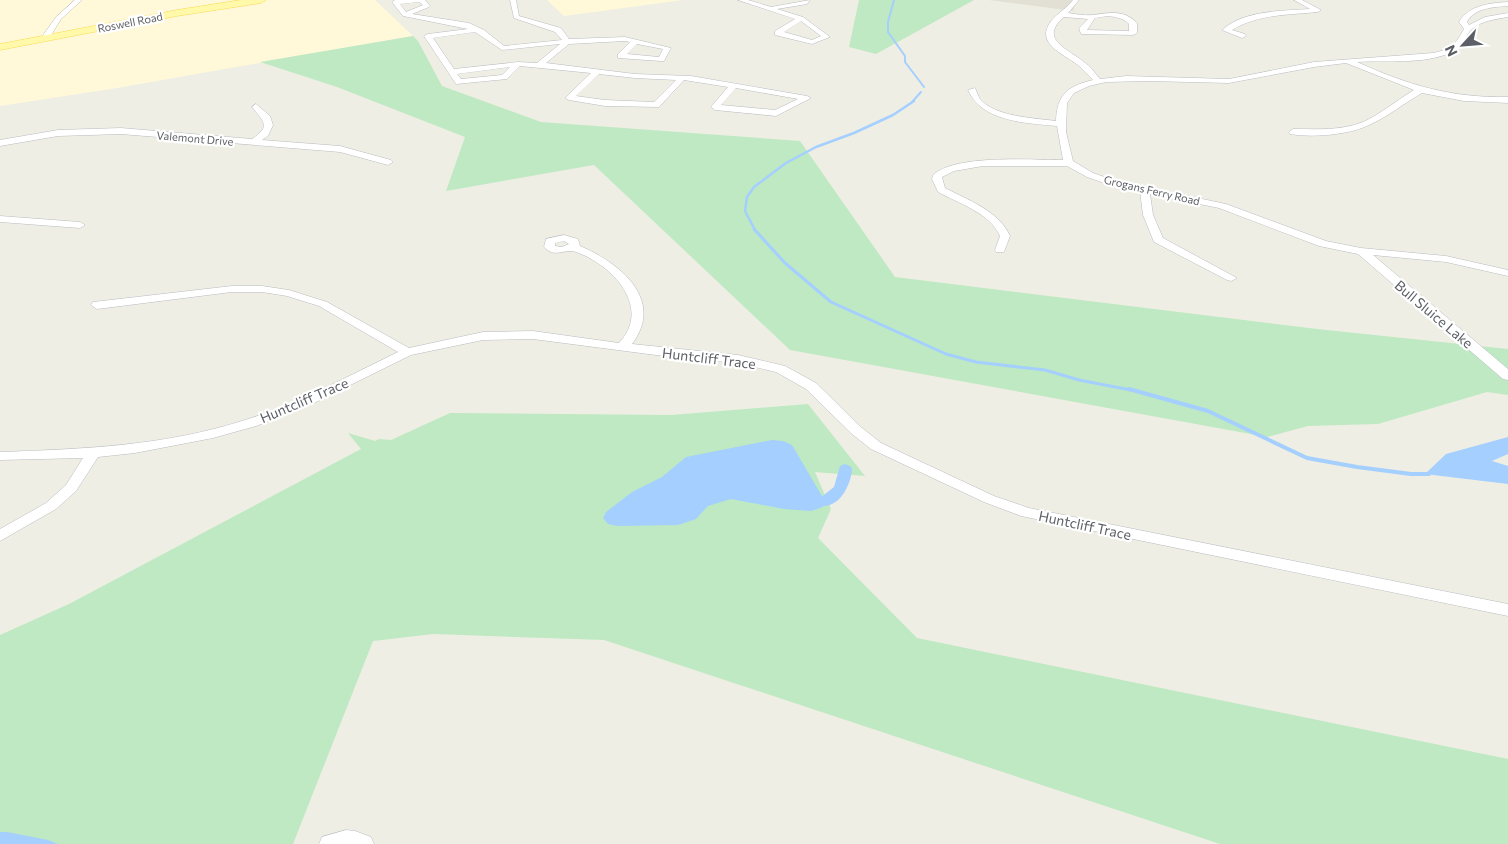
<svg xmlns="http://www.w3.org/2000/svg" width="1508" height="844" viewBox="0 0 1508 844" font-family="Commissioner,sans-serif">
<rect width="100%" height="100%" fill="#efeee4"/>
<!-- commercial -->
<path fill="#fff9d9" d="M 0,0 L 375,0 L 413,36 L 117,88 L 0,106 Z
M 547,0 L 683,0 L 564,16 Z"/>
<!-- education -->
<path fill="#e2e0d4" d="M 989,0 L 1077,0 L 1073,11 Z"/>
<!-- green -->
<path fill="#bee9c2" d="M 859,0 L 974,0 L 876,54 L 849,47 Z
M 413,36 L 418,41 L 442,86 L 541,122 L 800,141 L 895,277 L 1317,329 L 1508,349 L 1508,395 L 1487,392 L 1378,424 L 1308,426 L 1267,437 L 790,350 L 594,165 L 446,191 L 465,137 L 337,87 L 260,62 Z
M 808,404 L 865,476 L 815,472 L 831,509 L 818,538 L 917,638 L 1508,759 L 1508,844 L 1220,844 L 604,640 L 433,634 L 373,641 L 293,844 L 0,844 L 0,635 L 69,604 L 361,449 L 348,433 L 375,441 L 379,439 L 391,440 L 450,413 L 671,415 Z"/>
<!-- water -->
<path fill="#a4cfff" d="M 1508,437 L 1508,454 L 1492,461 L 1508,466 L 1508,484 L 1425,474 L 1446,454 Z
M 772,440 L 783,441 L 792,445 L 822,496 L 823,507 L 811,511 L 784,509 L 731,499 L 708,506 L 696,519 L 678,525 L 617,526 L 608,524 L 603,518 L 606,512 L 632,492 L 662,477 L 686,457 Z
M 0,832 L 7,832 L 48,840 L 58,844 L 0,844 Z"/>
<g fill="none" stroke-linecap="round" stroke-linejoin="round">
<!-- stream-far3 -->
<path stroke="#a4cfff" stroke-width="2" d="M 894,0 L 888,22 L 888,32 L 905,56 L 905,62 L 924,87
M 912,102 L 921,92"/>
<!-- stream-far2 -->
<path stroke="#a4cfff" stroke-width="2.5" d="M 755,230 L 745,211 L 747,197 L 754,187 L 786,163 L 816,147 L 854,133 L 893,115 L 914,101"/>
<!-- stream-far1 -->
<path stroke="#a4cfff" stroke-width="3" d="M 754,229 L 785,263 L 831,302 L 946,354 L 976,362 L 1045,370 L 1079,380 L 1136,391"/>
<!-- stream -->
<path stroke="#a4cfff" stroke-width="4" d="M 1129,389 L 1208,411 L 1307,458 L 1357,467 L 1411,474 L 1429,474"/>
<!-- canal -->
<path fill="#a4cfff" fill-rule="evenodd" d="M 845,464 L 850,466 L 852,469 C 851,486 838,511 818,505 L 815,502 L 834,487 L 840,466 Z"/>
<defs>
<path id="street" d="M 75,0 L 82,0 L 61,19 L 48,40 L 42,40 L 41,38 L 56,17 Z
M 425,0 L 430,6 L 429,7 L 412,14 L 469,23 L 484,30 L 504,46 L 562,40 L 555,32 L 514,18 L 510,0 L 516,0 L 519,16 L 561,28 L 569,39 L 625,37 L 671,48 L 664,61 L 661,61 L 618,58 L 618,54 L 630,42 L 625,41 L 569,44 L 546,63 L 635,74 L 691,76 L 807,96 L 811,98 L 776,116 L 715,110 L 711,107 L 728,87 L 684,80 L 659,107 L 605,106 L 569,100 L 565,98 L 591,73 L 520,66 L 507,79 L 456,84 L 424,36 L 428,34 L 468,29 L 403,16 L 392,2 L 395,0 ZM 419,2 L 423,5 L 406,12 L 400,4 ZM 475,32 L 502,50 L 560,44 L 537,63 L 518,62 L 454,69 L 433,38 ZM 637,44 L 663,49 L 659,57 L 627,54 ZM 510,67 L 502,75 L 461,79 L 457,74 ZM 599,74 L 635,78 L 676,80 L 654,102 L 605,100 L 576,96 ZM 736,88 L 798,99 L 775,110 L 721,105 Z
M 738,0 L 748,0 L 771,7 L 810,0 L 807,4 L 777,9 L 803,17 L 830,37 L 812,44 L 775,35 L 775,31 L 795,19 ZM 801,21 L 821,36 L 812,40 L 784,32 Z
M 1073,0 L 1079,0 L 1068,13 C 1076,14 1085,16 1092,15 C 1108,13 1124,9 1137,23 L 1137,33 L 1133,35 L 1081,34 L 1079,28 L 1088,19 L 1064,17 C 1038,39 1068,49 1084,62 C 1090,66 1095,73 1100,79 L 1126,76 L 1229,79 L 1314,62 L 1433,53 C 1452,49 1455,45 1464,29 L 1459,22 C 1469,5 1490,3 1508,2 L 1508,6 C 1494,7 1474,8 1467,22 L 1469,25 L 1485,17 L 1508,13 L 1508,17 C 1496,19 1481,21 1472,29 C 1463,37 1468,44 1452,52 C 1424,65 1387,60 1357,62 C 1408,85 1451,98 1508,97 L 1508,103 L 1464,101 L 1422,93 C 1404,103 1389,116 1371,124 C 1351,135 1312,138 1290,134 L 1289,132 L 1293,129 C 1316,129 1341,131 1363,122 C 1381,114 1397,100 1414,90 L 1346,63 L 1314,67 L 1229,83 L 1148,81 L 1106,82 L 1089,86 L 1074,93 L 1067,103 L 1066,132 L 1073,161 L 1093,173 L 1113,180 L 1226,204 L 1326,241 L 1361,248 L 1446,256 L 1508,270 L 1508,276 L 1446,262 L 1373,255 L 1508,369 L 1508,380 L 1503,379 L 1358,254 L 1319,246 L 1219,208 L 1150,194 L 1153,215 L 1163,238 L 1237,278 L 1231,281 L 1227,280 L 1154,242 L 1143,215 L 1140,191 L 1107,184 L 1087,177 L 1067,166 L 983,166 L 954,171 L 942,177 L 945,188 C 968,200 999,211 1010,236 L 1004,252 L 996,252 L 995,250 L 1000,236 C 990,213 958,203 938,192 L 932,179 L 933,175 C 955,154 1033,160 1063,160 L 1057,126 C 1026,123 982,122 968,90 L 975,88 C 977,92 978,96 980,99 C 995,117 1035,118 1056,121 C 1057,95 1067,86 1093,80 C 1088,75 1084,70 1079,66 C 1068,56 1038,46 1048,26 C 1053,15 1066,10 1073,0 ZM 1108,16 C 1116,17 1123,18 1129,24 L 1129,31 L 1087,30 L 1095,18 Z
M 1294,0 L 1302,0 L 1321,10 L 1318,12 C 1289,15 1258,14 1232,30 L 1245,34 L 1246,36 L 1242,38 L 1222,30 C 1244,10 1282,11 1310,9 Z
M 256,104 L 270,116 L 273,125 L 268,136 L 262,140 L 340,146 L 391,160 L 393,162 L 388,165 L 340,152 L 121,134 L 58,136 L 0,146 L 0,140 L 58,130 L 121,128 L 252,139 C 271,126 264,122 252,107 Z
M 0,216 L 80,222 L 85,225 L 80,228 L 0,222 Z
M 564,235 L 578,239 L 580,246 C 618,262 666,299 632,344 L 738,355 L 785,366 L 816,383 L 862,428 L 881,443 L 994,496 L 1029,508 L 1508,604 L 1508,616 L 1021,516 L 984,502 L 871,449 L 852,434 L 806,389 L 776,372 L 738,363 L 679,358 L 533,339 L 483,340 L 411,355 L 314,403 L 256,426 L 213,438 L 135,453 L 98,457 L 76,491 L 56,509 L 0,541 L 0,529 L 46,503 L 66,485 L 83,458 L 0,460 L 0,452 C 83,449 165,446 245,420 C 298,404 348,376 398,352 L 319,306 L 287,296 L 262,292 L 232,292 L 97,309 L 91,305 L 93,302 L 232,286 L 262,286 L 289,290 L 327,302 L 409,348 L 483,332 L 533,331 L 619,343 C 653,307 611,264 576,252 C 565,248 555,259 544,247 L 546,239 ZM 564,241 L 569,244 L 562,247 L 555,246 L 555,243 Z
M 346,830 L 355,831 L 371,837 L 374,844 L 319,844 L 322,837 Z"/>
<path id="primary" d="M 241,0 L 266,0 L 261,3 L 177,16 L 0,50 L 0,44 L 177,10 Z"/>
</defs>
<!-- street casing -->
<use href="#street" stroke="#b9bbc1" stroke-width="1"/>
<!-- primary casing -->
<use href="#primary" stroke="#fbda51" stroke-width="1"/>
<!-- street -->
<use href="#street" fill="#fff" fill-rule="evenodd"/>
<!-- primary -->
<use href="#primary" fill="#fff9a9" fill-rule="evenodd"/>
</g>
<g text-anchor="middle" dominant-baseline="central" stroke-width="4.5" stroke-linejoin="round" paint-order="stroke">
<!-- far-street labels -->
<g font-size="11" fill="#5c5f65" stroke="#fff">
<text transform="translate(130 22) rotate(-11)">Roswell Road</text>
<text transform="translate(195 138) rotate(5)">Valemont Drive</text>
<text transform="translate(1152 190) rotate(13)">Grogans Ferry Road</text>
</g>
<!-- street labels -->
<g font-size="14" fill="#5c5f65" stroke="#fff">
<text transform="translate(1434 314) rotate(40)">Bull Sluice Lake</text>
<text transform="translate(709 358) rotate(7)">Huntcliff Trace</text>
<text transform="translate(304 400) rotate(-23)">Huntcliff Trace</text>
<text transform="translate(1085 525) rotate(12)">Huntcliff Trace</text>
</g>
</g>
<!-- north arrow -->
<g transform="translate(1463 45) rotate(244)" stroke="#ffffff" stroke-width="4" paint-order="stroke">
<path d="M0-4L9 19L0 12L-9 19Z" fill="#5c5f65"/>
<text y="-8" font-size="14" font-weight="bold" text-anchor="middle" fill="#5c5f65">N</text>
</g>
</svg>
